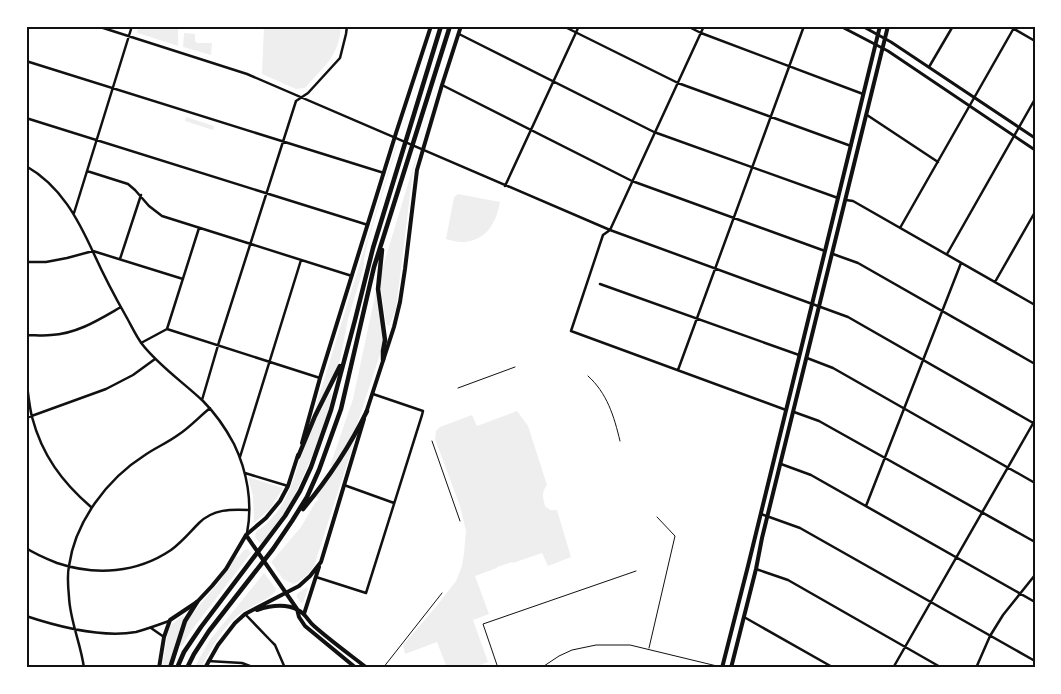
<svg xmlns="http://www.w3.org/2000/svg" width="1061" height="694" viewBox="0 0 1061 694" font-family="Karla,sans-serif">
<rect width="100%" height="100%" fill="#fff"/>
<!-- green -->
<path fill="#eee" d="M 139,26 L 178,26 L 178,46 L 138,33 L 137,32 Z
M 264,26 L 341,26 C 339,57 324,66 305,88 L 296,89 L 262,74 Z
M 184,33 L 195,34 L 195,41 L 197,43 L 212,43 L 211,55 L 183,47 Z
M 186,117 L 214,126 L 213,130 L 185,121 Z
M 396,146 L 397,146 L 368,241 L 364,259 L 364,264 L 362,273 L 348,319 L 340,360 L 334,375 L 311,422 Z
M 417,154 L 418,154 L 413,171 L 411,187 L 396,309 L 389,326 L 386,324 L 380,283 L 381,273 Z
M 458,194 L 500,202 C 496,224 486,241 462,242 C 457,242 451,240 446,239 L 454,197 Z
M 377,286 L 383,339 L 381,351 L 354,434 L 332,466 L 330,466 L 353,399 Z
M 330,393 L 332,394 L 327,416 L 319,440 L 298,488 L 287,509 L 261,544 L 255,537 L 256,532 C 291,507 292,479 306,442 C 312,425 322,409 330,393 Z
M 517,411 L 528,426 L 547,485 C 541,493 543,497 545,506 L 550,510 L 557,510 L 571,557 L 548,566 L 542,553 L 513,563 L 512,562 L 497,567 L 497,568 L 475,576 L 489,614 L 473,620 L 488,662 L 472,668 L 447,668 L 437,642 L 405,654 L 403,645 L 435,608 L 456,581 L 462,566 L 464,553 L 466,531 L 460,506 L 435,439 L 436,431 L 440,427 L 472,415 L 477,426 Z
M 355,439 L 314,566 C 308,574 302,581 293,584 L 283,579 L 272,563 L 272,561 L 301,527 L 315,503 L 319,499 L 316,497 Z
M 248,477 L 283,488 L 270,509 L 254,523 L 253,496 Z
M 248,549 L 251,553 L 191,631 L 182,646 L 178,645 L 184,629 L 189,618 L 220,581 L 236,556 L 238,557 L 244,550 Z
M 264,573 L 276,589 L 275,592 C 267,600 254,605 244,611 C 224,624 212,647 201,668 L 194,668 L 210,640 Z
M 307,587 L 308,589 L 303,603 L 302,602 L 301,603 L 296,596 L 297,596 L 297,594 Z
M 183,615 L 184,618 L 181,625 L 168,668 L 162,668 L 167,636 L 171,625 Z"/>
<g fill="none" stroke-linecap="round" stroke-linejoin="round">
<!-- service -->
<path stroke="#111" stroke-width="1" d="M 588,376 C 607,393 614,416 620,441
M 458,388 L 515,367
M 432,441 L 460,521
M 649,648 L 675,536 L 657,517
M 383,668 L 442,593
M 498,668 L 483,624 L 636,571
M 541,668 L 559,656 L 572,650 L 596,645 L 630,645 L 721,667"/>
<!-- minor -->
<path stroke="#111" stroke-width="2.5" d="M 97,26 L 247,74 L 610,230 L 848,317 L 1035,424
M 563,26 L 678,83 L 851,146
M 687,26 L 701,33 L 863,94
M 704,26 L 610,230 L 603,235 L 571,331 L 786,410
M 1009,26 L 1035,41
M 459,34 L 654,132 L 838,198
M 26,61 L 384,173
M 929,67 L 953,26
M 442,85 L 632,181 L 825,251
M 867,115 L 938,162
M 26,118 L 368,225
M 26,166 C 61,186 78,219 94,254 C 104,276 115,297 127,318 C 132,327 136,336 142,344 C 159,366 183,382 203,401 C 216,414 226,429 234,444 C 247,471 253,503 247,533
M 87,171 L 128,184 L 135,190 L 149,206 L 162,216 L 352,276
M 505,186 L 579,26
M 846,200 L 853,201 L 1035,305
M 74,213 L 132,26
M 900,228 L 1015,26
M 833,254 L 858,263 L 1035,364
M 947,254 L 1035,99
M 120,259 L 141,195
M 26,262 L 46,262 L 67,258 L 93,251 L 183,279
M 995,282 L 1035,212
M 600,284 L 799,355
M 26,315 L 27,335 L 26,360
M 167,329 L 199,228
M 27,335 C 35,335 43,336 51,335 C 77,334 100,319 121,307
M 141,343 L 167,329 L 320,378
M 807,358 L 833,368 L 1035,483
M 678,370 L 804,26
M 26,378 C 28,391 29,405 32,417 C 42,455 62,482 91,507
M 202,400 L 219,342 L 296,101 L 308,93 L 340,58 L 346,34 L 347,26
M 794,412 L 819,421 L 1035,542
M 26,418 L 106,389 L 133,375 L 155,359
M 240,457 L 301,260
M 781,464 L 811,475 L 1035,602
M 245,473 L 288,486
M 344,485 L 394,503
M 866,506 L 961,263
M 761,514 L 800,528 L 1035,661
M 26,548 C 35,554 47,559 57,563 C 96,576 137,573 171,550 C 182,542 190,532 199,523 C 213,509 231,509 249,510
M 756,569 L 788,580 L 942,668
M 316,577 L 366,593 L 422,415 L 423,411 L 373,394
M 245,614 L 271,641 L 275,645 L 285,668
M 26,616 C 59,627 101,638 136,632 C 147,629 158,625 169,621
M 744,617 L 834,668
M 151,628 L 164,637
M 208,661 L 242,663 L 255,668
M 84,668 C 81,644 70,621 69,597 C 68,587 67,575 69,566 C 75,522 107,479 145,455 C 155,448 167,443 178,435 C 189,428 199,417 210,408
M 893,668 L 1035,420
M 976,668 L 990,636 L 1003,615 L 1035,575"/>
<!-- tertiary -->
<path stroke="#111" stroke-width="3" d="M 840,26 L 888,51 L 1035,150
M 862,26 L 891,42 L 1035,138"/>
<!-- secondary -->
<path stroke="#111" stroke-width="4" d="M 366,413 L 394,327 L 400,302 L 405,269 L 417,170 L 442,85 L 461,26
M 302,443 L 320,378 L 396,133 L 431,26
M 246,535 L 297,609 L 299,617 L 305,626 L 356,668
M 257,610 C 269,606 285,603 298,610 C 306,614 308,621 314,626 C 331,641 349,654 367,668
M 304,614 L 319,567
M 159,668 L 164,637 L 170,620 L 197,602 L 212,586 L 226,569 L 246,535 L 266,518 L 280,501 L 288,486 L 298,455
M 205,668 L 218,645 L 235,623 L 245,614 L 299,586 L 310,576 L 321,562 L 364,419"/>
<!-- primary -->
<path stroke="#111" stroke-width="4" d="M 722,668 L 748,566 L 880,26
M 731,668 L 756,569 L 762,538 L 888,26"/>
<!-- motorway -->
<path stroke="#111" stroke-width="4.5" d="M 382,250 L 378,289 L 385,340 L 383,351 L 383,360
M 298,457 L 315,416 L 340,366
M 303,509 C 328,479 350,446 367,411
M 170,668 L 185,621 L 197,602
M 177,668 L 184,652 L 201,627 L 285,516 L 300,491 L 311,467 L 331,410 L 355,320 L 373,248 L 441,26
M 187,668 L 194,654 L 209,631 L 273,549 L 292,521 L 307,497 L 319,470 L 341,409 L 374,267 L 450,26"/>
</g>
<!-- border -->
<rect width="1061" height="694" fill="none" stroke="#ffffff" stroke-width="55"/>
<rect x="28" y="28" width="1006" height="638" fill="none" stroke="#111" stroke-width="2"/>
</svg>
